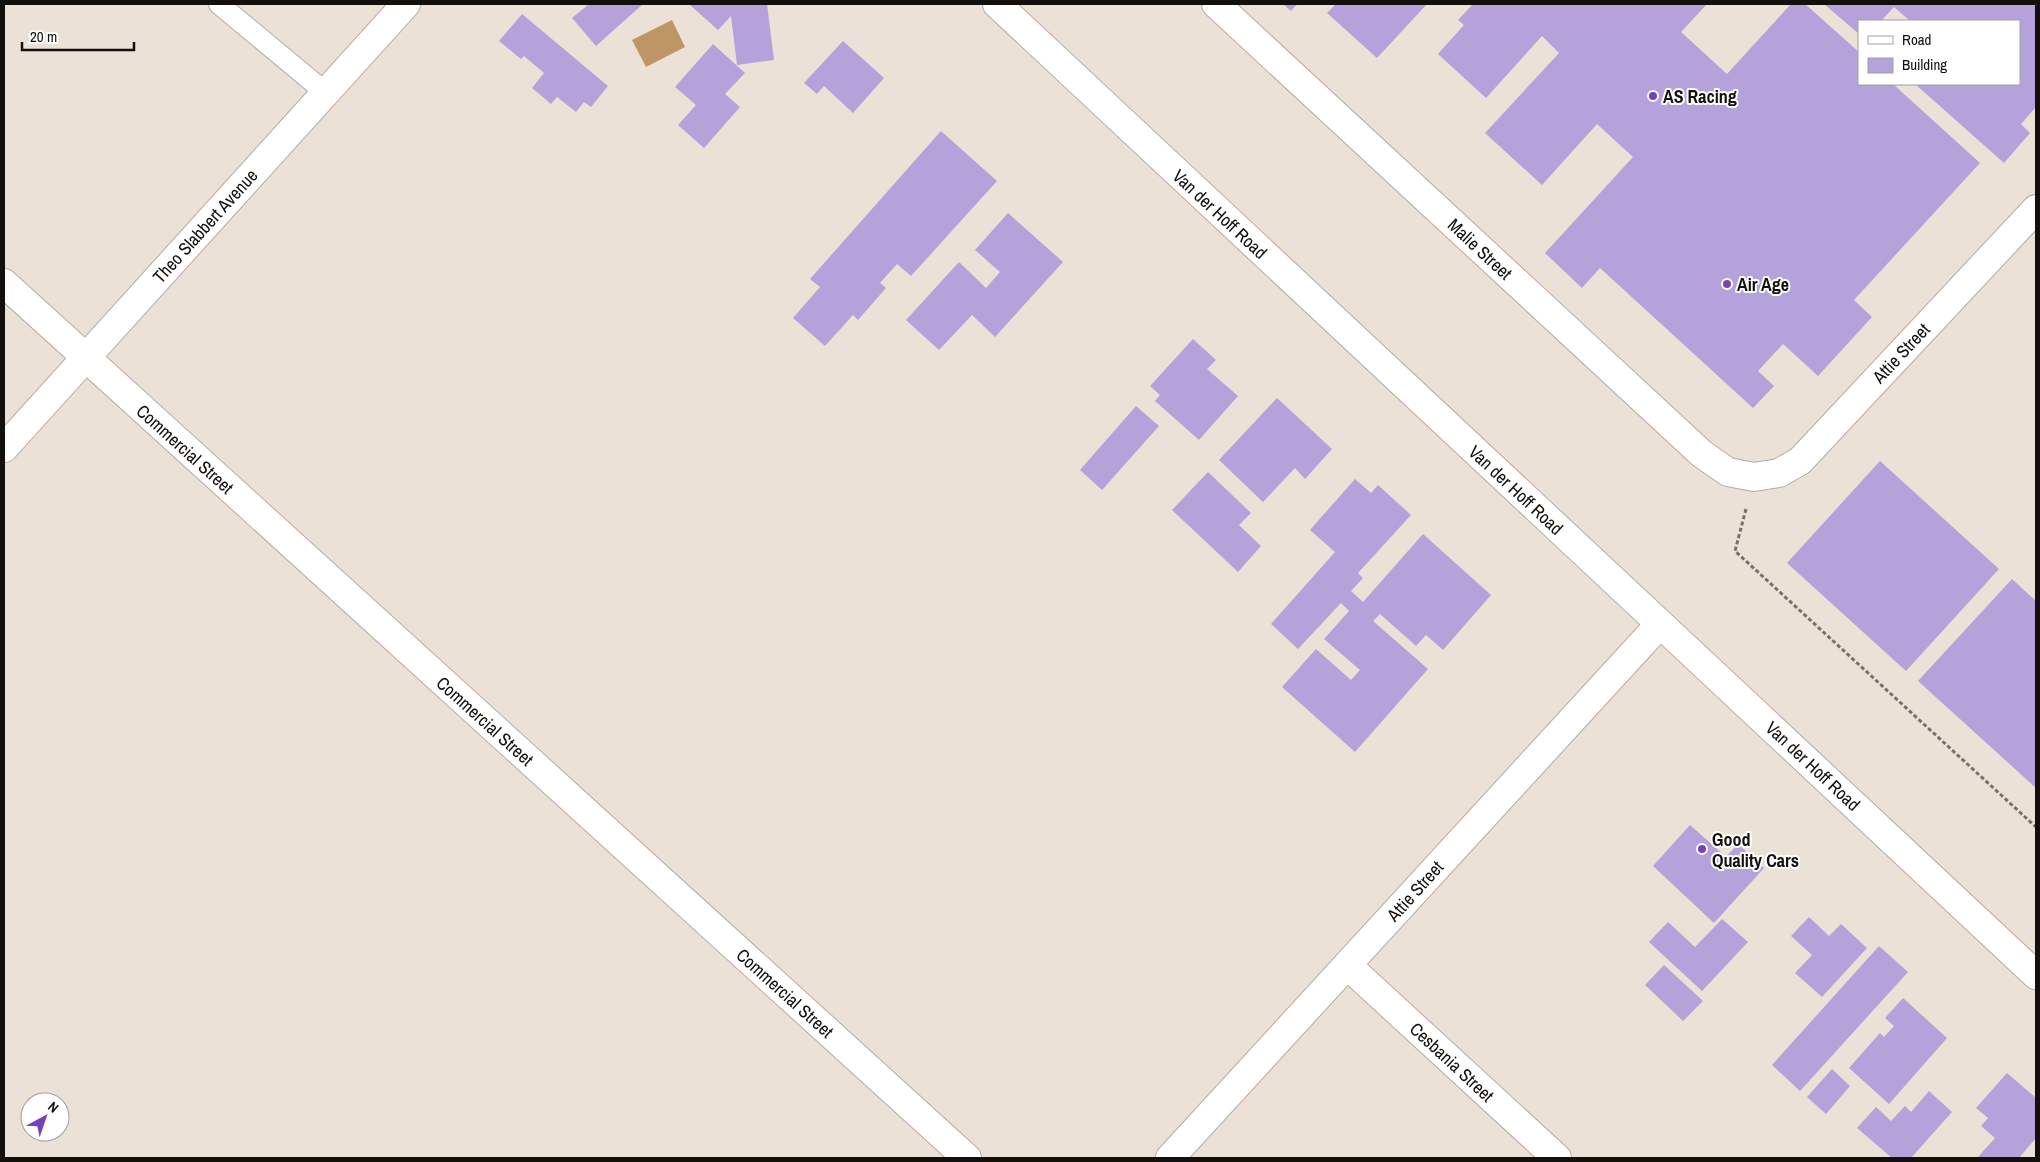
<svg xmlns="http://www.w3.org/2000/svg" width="2040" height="1162" viewBox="0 0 2040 1162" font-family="'Archivo Narrow',sans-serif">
<rect width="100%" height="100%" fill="#ebe1d6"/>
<!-- water -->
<path fill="#be9564" d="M 672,20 L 685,47 L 646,67 L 632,40 Z"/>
<!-- building -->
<path fill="#b5a2db" d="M 589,4 L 643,4 L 596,46 L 572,18 Z
M 691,4 L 767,4 L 774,60 L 737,65 L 731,16 L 718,30 L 690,5 Z
M 1283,4 L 1297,4 L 1291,11 Z
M 1336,4 L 1427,4 L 1377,58 L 1327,13 Z
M 1473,4 L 1707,4 L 1681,32 L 1727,74 L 1791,4 L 1805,4 L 1859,52 L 1859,84 L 1893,84 L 1980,163 L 1854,300 L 1872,317 L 1818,376 L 1783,344 L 1758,371 L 1774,386 L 1753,408 L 1600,268 L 1582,288 L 1545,253 L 1633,157 L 1597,124 L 1542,185 L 1485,133 L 1559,53 L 1542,36 L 1486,98 L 1438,54 L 1464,25 L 1458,20 Z
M 1824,4 L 2036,4 L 2036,107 L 2021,124 L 2030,133 L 2004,163 L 1915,84 L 2019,84 L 2019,21 L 1910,21 L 1894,7 L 1881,21 L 1859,21 L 1859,34 Z
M 522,14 L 608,86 L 591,107 L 584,102 L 576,112 L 557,97 L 551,104 L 532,88 L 544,73 L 524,56 L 521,59 L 499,41 Z
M 843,41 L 884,78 L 853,113 L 824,86 L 817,94 L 804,83 Z
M 713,44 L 745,73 L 725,94 L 740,107 L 704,148 L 678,125 L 696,105 L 675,87 Z
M 941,131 L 997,181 L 911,276 L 897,264 L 880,283 L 886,288 L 858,320 L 853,315 L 825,346 L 793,318 L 820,287 L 810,279 Z
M 1008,213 L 1063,262 L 995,337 L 972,315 L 939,350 L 906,320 L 959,262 L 986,288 L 1000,272 L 975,250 Z
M 1193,339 L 1216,360 L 1207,369 L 1238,396 L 1199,440 L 1155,401 L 1160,395 L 1150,386 Z
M 1277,398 L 1332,449 L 1305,479 L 1295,468 L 1263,502 L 1219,460 Z
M 1136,406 L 1159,426 L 1102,490 L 1080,470 Z
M 1880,461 L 1999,569 L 1906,671 L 1787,563 Z
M 1208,472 L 1251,513 L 1239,525 L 1261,546 L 1238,572 L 1172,510 Z
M 1355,479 L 1371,493 L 1378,485 L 1411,515 L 1358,573 L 1363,578 L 1351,591 L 1363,602 L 1423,534 L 1491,595 L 1443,650 L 1426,635 L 1416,646 L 1380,614 L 1373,621 L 1428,669 L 1355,752 L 1282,687 L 1316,649 L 1351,680 L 1360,670 L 1324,639 L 1349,611 L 1341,603 L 1298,649 L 1271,624 L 1335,552 L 1310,530 Z
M 2012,579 L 2036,601 L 2036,788 L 1918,681 Z
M 1690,825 L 1726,857 L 1738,844 L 1764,868 L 1714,923 L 1653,866 Z
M 1809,917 L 1829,936 L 1841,924 L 1867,948 L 1822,997 L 1795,973 L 1812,955 L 1791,936 Z
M 1722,919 L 1748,942 L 1702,991 L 1649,942 L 1668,922 L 1695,947 Z
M 1879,946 L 1908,972 L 1800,1091 L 1772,1065 Z
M 1664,965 L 1703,1001 L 1683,1021 L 1645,985 Z
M 1903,998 L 1947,1038 L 1889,1104 L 1849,1068 L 1880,1033 L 1884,1037 L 1894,1026 L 1885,1018 Z
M 1832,1069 L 1850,1086 L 1826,1114 L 1807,1097 Z
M 2007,1073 L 2036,1098 L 2036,1138 L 2019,1158 L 1977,1158 L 1995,1138 L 1981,1126 L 1988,1118 L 1976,1108 Z
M 1929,1091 L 1952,1112 L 1911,1158 L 1892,1158 L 1857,1128 L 1876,1107 L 1891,1121 L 1905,1106 L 1911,1112 Z"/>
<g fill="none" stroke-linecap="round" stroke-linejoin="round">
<defs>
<path id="service" d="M 219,4 L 326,93"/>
<path id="minor" d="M 1216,4 L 1702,454 L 1728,472 L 1754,477 L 1779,473 L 1800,461 L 2036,209
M 4,283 L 967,1158
M 4,448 L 406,4
M 1347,965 L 1557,1158
M 1170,1158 L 1660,624"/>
<path id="secondary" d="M 997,4 L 2036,975"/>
</defs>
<!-- service casing -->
<use href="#service" stroke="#b5aca2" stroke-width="22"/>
<!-- minor casing -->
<use href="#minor" stroke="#b5aca2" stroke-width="30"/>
<!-- secondary casing -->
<use href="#secondary" stroke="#b5aca2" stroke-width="30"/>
<!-- path -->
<path stroke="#77716a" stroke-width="3" stroke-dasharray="4 2.5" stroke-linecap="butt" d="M 1746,509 L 1735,551 L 2036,827"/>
<!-- service -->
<use href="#service" stroke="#fff" stroke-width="20"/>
<!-- minor -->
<use href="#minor" stroke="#fff" stroke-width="28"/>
<!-- secondary -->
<use href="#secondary" stroke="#fff" stroke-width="28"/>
</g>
<!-- markers -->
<g fill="#7542ba" stroke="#fff" stroke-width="2">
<circle cx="1653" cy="96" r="5"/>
<circle cx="1727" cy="284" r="5"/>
<circle cx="1702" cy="849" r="5"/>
</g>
<g text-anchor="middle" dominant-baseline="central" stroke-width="4" stroke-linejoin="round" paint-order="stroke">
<!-- poi labels -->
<g font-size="18" font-weight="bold" fill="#120f0c" stroke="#fff" text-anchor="start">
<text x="1663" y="96">AS Racing</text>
<text x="1737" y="284">Air Age</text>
<text x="1712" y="839">Good<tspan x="1712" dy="21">Quality Cars</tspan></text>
</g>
<!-- street labels -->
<g font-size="18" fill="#120f0c" stroke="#fff">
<text transform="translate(1220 214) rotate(43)">Van der Hoff Road</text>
<text transform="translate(205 226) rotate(-48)">Theo Slabbert Avenue</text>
<text transform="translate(1480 249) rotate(43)">Malie Street</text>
<text transform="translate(1901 353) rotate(-47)">Attie Street</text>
<text transform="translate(185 449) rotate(42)">Commercial Street</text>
<text transform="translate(1516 490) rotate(43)">Van der Hoff Road</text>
<text transform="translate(485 721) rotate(42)">Commercial Street</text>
<text transform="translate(1813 766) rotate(43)">Van der Hoff Road</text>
<text transform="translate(1415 891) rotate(-48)">Attie Street</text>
<text transform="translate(785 993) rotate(42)">Commercial Street</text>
<text transform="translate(1452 1062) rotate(43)">Cesbania Street</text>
</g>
</g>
<!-- border -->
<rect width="2040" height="1162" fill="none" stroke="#120f0c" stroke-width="10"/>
<!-- legend -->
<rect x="1858" y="20" width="162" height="65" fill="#ffffff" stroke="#a09f9e"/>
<rect x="1868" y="36" width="25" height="8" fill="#ffffff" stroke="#a09f9e"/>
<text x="1902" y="45" font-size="15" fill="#120f0c">Road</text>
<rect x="1868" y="58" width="25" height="15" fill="#b5a2db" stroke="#a09f9e"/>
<text x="1902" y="70" font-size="15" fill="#120f0c">Building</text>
<!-- north arrow -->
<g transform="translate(45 1117) rotate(40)"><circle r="24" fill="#ffffff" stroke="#a09f9e"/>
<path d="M0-4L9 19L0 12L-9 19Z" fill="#7542ba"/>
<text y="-8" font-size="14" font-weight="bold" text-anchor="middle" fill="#120f0c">N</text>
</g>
<!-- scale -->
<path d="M22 42v8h112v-8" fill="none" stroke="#120f0c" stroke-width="2.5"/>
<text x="30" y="42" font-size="15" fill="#120f0c" stroke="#ffffff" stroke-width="4" paint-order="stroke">20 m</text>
</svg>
